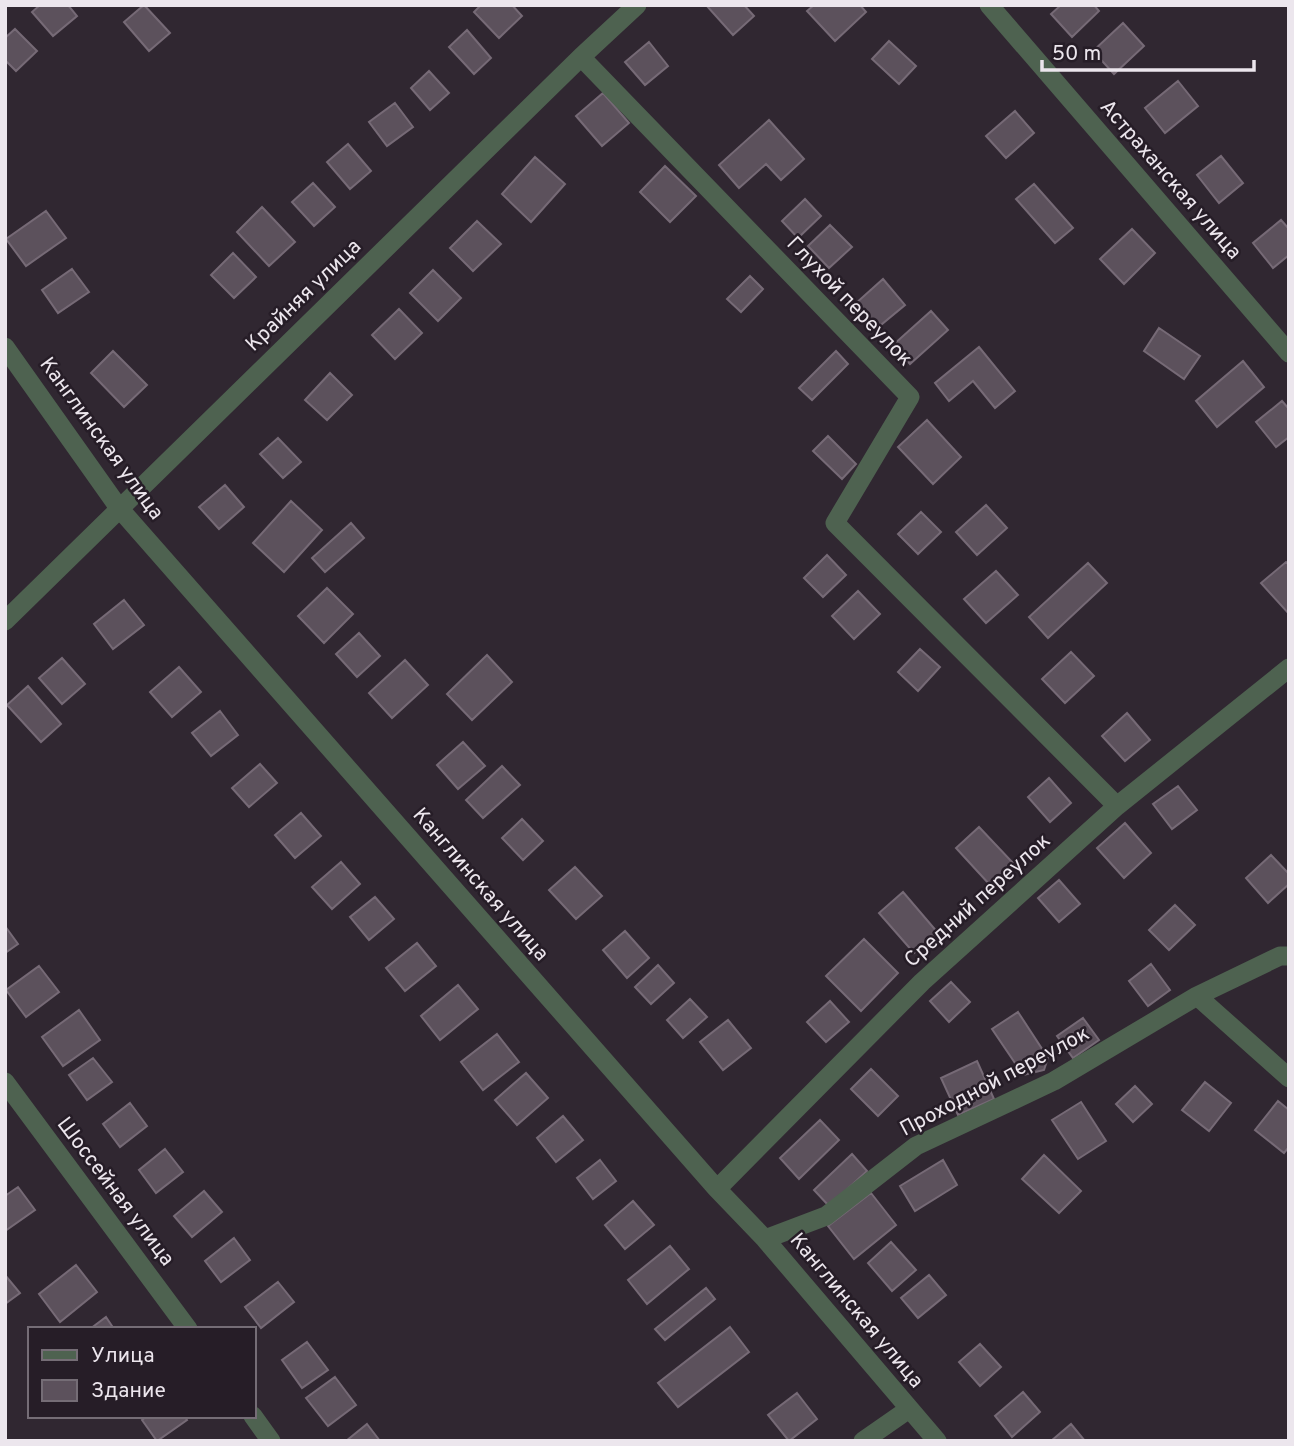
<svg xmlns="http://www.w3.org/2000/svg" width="1294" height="1446" viewBox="0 0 1294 1446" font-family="Overpass,sans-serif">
<rect width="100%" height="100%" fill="#302731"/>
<!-- building -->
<path fill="#5c515c" stroke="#766a76" stroke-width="2" d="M 40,5 L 68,5 L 77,16 L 53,36 L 32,12 Z
M 144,5 L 170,33 L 149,51 L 124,22 Z
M 481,5 L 512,5 L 522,16 L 499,38 L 474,12 Z
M 706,5 L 744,5 L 754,16 L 733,35 Z
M 814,5 L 860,5 L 866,12 L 835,41 L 807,11 Z
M 1061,5 L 1094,5 L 1099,11 L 1072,37 L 1051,14 Z
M 1123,23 L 1144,46 L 1114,74 L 1093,51 Z
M 15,29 L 37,51 L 16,71 L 5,60 L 5,38 Z
M 467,30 L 491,58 L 474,74 L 449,47 Z
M 889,41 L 916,66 L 899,84 L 872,59 Z
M 649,42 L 668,66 L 645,85 L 625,62 Z
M 429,71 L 449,93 L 430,110 L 411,88 Z
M 1178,81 L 1198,106 L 1165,133 L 1145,108 Z
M 603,93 L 629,123 L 602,146 L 576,116 Z
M 395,103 L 413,127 L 387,146 L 369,122 Z
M 1015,111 L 1034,133 L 1006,158 L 986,136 Z
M 769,120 L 804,159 L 781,180 L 766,164 L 739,188 L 719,165 Z
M 348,144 L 371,171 L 350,189 L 327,162 Z
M 1221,156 L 1243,183 L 1219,203 L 1197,175 Z
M 535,157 L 565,184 L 531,222 L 502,194 Z
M 665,166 L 696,196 L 670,222 L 640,192 Z
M 313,183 L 335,207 L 314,226 L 292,202 Z
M 1034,184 L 1073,228 L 1055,243 L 1016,199 Z
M 805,199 L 821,216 L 798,238 L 782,221 Z
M 262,207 L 295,242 L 269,266 L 237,232 Z
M 46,211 L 66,238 L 26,266 L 6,239 Z
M 1281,220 L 1289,229 L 1289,255 L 1273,268 L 1253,243 Z
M 477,221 L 501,244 L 473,271 L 450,248 Z
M 830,225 L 852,247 L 829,268 L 808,246 Z
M 1132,229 L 1155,253 L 1124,284 L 1100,259 Z
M 233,253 L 256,277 L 234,298 L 211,275 Z
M 72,269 L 89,292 L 58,313 L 42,290 Z
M 433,270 L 461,298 L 438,321 L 410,293 Z
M 750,276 L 763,289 L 741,312 L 727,299 Z
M 883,279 L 905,305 L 876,329 L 855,304 Z
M 399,309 L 422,333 L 395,359 L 372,335 Z
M 931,311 L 948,330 L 910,364 L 893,345 Z
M 1159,328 L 1200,356 L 1184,379 L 1144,351 Z
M 979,347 L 1015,391 L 995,408 L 973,381 L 949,401 L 935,383 Z
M 113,351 L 147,385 L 124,407 L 91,373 Z
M 836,351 L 848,364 L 812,400 L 799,388 Z
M 1243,361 L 1264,387 L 1217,427 L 1196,401 Z
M 330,373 L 352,395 L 327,420 L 305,400 Z
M 1282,401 L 1289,409 L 1289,437 L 1276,447 L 1256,422 Z
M 927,420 L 961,457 L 933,484 L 898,447 Z
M 828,436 L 856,464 L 842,479 L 813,451 Z
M 278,438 L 301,462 L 283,478 L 260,454 Z
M 225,485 L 244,507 L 219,529 L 199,507 Z
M 291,501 L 322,530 L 284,572 L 253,543 Z
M 986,505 L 1007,528 L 977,555 L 956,532 Z
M 921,512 L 941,532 L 918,554 L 898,534 Z
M 351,523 L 364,538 L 325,572 L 312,558 Z
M 827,555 L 846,575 L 823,597 L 804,578 Z
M 1286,562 L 1289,565 L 1289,614 L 1261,583 Z
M 1088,563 L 1107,583 L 1048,638 L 1029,617 Z
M 996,571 L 1018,595 L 986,623 L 964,599 Z
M 327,588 L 353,614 L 324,643 L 298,616 Z
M 858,591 L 880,614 L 854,639 L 832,616 Z
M 124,600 L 144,625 L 113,649 L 94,624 Z
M 359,633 L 380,656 L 357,677 L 336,654 Z
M 920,649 L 940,667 L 918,691 L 898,672 Z
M 1071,652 L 1094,676 L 1065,703 L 1042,679 Z
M 487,655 L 512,682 L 472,720 L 447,694 Z
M 62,658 L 85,684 L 62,704 L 39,678 Z
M 405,660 L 428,685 L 392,718 L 369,693 Z
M 179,667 L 201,692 L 172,717 L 150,692 Z
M 28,686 L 61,724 L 41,742 L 7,705 Z
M 220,711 L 238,735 L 211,756 L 192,733 Z
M 1127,713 L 1150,740 L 1125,761 L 1102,736 Z
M 463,742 L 485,766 L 458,789 L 437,765 Z
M 260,764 L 277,783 L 249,807 L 232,788 Z
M 502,766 L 520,785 L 483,818 L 466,800 Z
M 1049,778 L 1071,803 L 1050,822 L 1028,797 Z
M 1178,786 L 1197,810 L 1172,829 L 1153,804 Z
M 301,813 L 321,836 L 295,858 L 275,835 Z
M 522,819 L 543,841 L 523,860 L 502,838 Z
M 1125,823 L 1151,853 L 1124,878 L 1097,848 Z
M 979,827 L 1013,863 L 990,885 L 956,848 Z
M 1271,855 L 1289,874 L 1289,884 L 1268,903 L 1246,878 Z
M 341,862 L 360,884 L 332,909 L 312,887 Z
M 575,867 L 602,896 L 576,919 L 549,890 Z
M 1059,880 L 1080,904 L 1059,922 L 1038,898 Z
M 903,892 L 938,933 L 914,953 L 879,913 Z
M 375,897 L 394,919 L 369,940 L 350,917 Z
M 1175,905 L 1195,925 L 1169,950 L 1149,930 Z
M 5,926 L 18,944 L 5,953 Z
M 625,931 L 649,958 L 627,978 L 603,950 Z
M 864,939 L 898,973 L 861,1011 L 826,976 Z
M 417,943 L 436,966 L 405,991 L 386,968 Z
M 1151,964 L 1170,990 L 1148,1006 L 1129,981 Z
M 658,965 L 674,983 L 651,1004 L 635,987 Z
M 39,966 L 59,992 L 26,1017 L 6,990 Z
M 951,982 L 970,1002 L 949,1022 L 930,1001 Z
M 458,985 L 478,1009 L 440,1040 L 421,1016 Z
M 690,999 L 707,1017 L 683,1038 L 667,1020 Z
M 830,1001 L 849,1022 L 826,1042 L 807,1022 Z
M 79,1010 L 100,1040 L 63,1066 L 42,1037 Z
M 1018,1012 L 1048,1058 L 1044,1070 L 1023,1075 L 992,1029 Z
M 1083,1018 L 1099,1040 L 1073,1058 L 1057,1036 Z
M 728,1020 L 751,1048 L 723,1070 L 700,1042 Z
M 497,1034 L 519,1062 L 483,1090 L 461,1062 Z
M 93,1058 L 112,1082 L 87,1100 L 69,1075 Z
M 977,1061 L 994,1099 L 958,1115 L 941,1078 Z
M 871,1069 L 898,1096 L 878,1116 L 851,1089 Z
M 526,1073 L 548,1098 L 517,1125 L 495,1100 Z
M 1205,1082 L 1231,1103 L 1209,1131 L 1182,1110 Z
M 1135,1086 L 1152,1104 L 1133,1122 L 1116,1104 Z
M 1278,1101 L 1289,1110 L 1289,1147 L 1284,1153 L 1255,1130 Z
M 1081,1102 L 1106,1141 L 1078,1159 L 1052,1120 Z
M 130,1103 L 147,1126 L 120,1147 L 103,1124 Z
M 563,1116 L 583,1140 L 556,1162 L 537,1138 Z
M 820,1120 L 839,1140 L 799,1179 L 780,1158 Z
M 165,1149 L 183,1172 L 156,1193 L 139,1170 Z
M 852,1154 L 867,1171 L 829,1206 L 814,1190 Z
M 1044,1155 L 1081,1191 L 1059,1213 L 1022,1179 Z
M 600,1160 L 616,1181 L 593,1199 L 577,1178 Z
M 943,1160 L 957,1185 L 915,1211 L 900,1186 Z
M 18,1187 L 35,1210 L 5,1231 L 5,1196 Z
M 204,1191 L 222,1212 L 192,1237 L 174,1216 Z
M 871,1193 L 896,1225 L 854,1259 L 828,1226 Z
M 633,1201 L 654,1225 L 625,1249 L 605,1225 Z
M 234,1238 L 250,1260 L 221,1282 L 205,1261 Z
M 891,1242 L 916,1270 L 892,1291 L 868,1263 Z
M 670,1246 L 689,1269 L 647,1304 L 628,1280 Z
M 76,1265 L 97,1292 L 60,1322 L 39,1294 Z
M 5,1275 L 20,1293 L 5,1304 Z
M 929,1275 L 946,1295 L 918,1318 L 901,1298 Z
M 278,1282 L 294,1302 L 261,1328 L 245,1307 Z
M 706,1288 L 715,1299 L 665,1340 L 655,1329 Z
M 106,1317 L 114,1329 L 90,1329 Z
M 730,1327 L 749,1352 L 678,1407 L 658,1383 Z
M 307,1342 L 328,1370 L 302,1388 L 282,1360 Z
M 980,1344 L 1001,1367 L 980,1386 L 959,1362 Z
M 335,1377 L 356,1405 L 328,1426 L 306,1398 Z
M 1023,1392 L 1040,1412 L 1012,1437 L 995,1416 Z
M 797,1393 L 817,1419 L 789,1441 L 768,1415 Z
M 147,1416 L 184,1416 L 187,1420 L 157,1441 L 142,1420 Z
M 367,1424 L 380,1441 L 346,1441 Z
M 1071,1424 L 1085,1441 L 1051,1441 Z"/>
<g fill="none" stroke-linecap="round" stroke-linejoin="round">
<!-- minor -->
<path stroke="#4e6250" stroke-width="19" d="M 989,5 L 1289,353
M 581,57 L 910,397 L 835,523 L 1117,806
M 5,347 L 119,508 L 717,1189 L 765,1239 L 937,1441
M 5,621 L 581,57 L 637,5
M 1197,996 L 1289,1078
M 5,1082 L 188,1329
M 717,1189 L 922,982 L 1117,806 L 1289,668
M 765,1239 L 826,1216 L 916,1146 L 1054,1081 L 1197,996 L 1280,956 L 1289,956
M 253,1416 L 271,1441
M 863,1441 L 909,1409"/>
</g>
<g text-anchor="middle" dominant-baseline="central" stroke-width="5" stroke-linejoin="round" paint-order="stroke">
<!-- street labels -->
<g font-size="21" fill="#ece6ed" stroke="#261d27">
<text transform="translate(1170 180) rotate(49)">Астраханская улица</text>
<text transform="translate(304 296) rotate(-44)">Крайняя улица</text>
<text transform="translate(849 302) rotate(46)">Глухой переулок</text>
<text transform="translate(101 439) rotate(54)">Канглинская улица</text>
<text transform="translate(480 885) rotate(49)">Канглинская улица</text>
<text transform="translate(978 901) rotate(-42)">Средний переулок</text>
<text transform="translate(995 1082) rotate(-28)">Проходной переулок</text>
<text transform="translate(115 1192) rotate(53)">Шоссейная улица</text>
<text transform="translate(856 1311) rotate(50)">Канглинская улица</text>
</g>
</g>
<!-- border -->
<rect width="1294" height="1446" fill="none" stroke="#ece6ed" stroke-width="14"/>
<!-- legend -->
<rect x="28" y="1327" width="228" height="91" fill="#261d27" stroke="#756d76" stroke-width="2"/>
<rect x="42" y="1350" width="35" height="10" fill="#4e6250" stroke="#756d76" stroke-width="2"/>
<text x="91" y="1362" font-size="21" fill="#ece6ed">Улица</text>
<rect x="42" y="1380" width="35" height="21" fill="#5c515c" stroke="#756d76" stroke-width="2"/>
<text x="91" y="1397" font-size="21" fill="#ece6ed">Здание</text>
<!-- scale -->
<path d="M1042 60v10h212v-10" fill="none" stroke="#ece6ed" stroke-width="3.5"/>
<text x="1052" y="60" font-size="21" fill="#ece6ed" stroke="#261d27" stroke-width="5" paint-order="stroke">50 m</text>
</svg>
